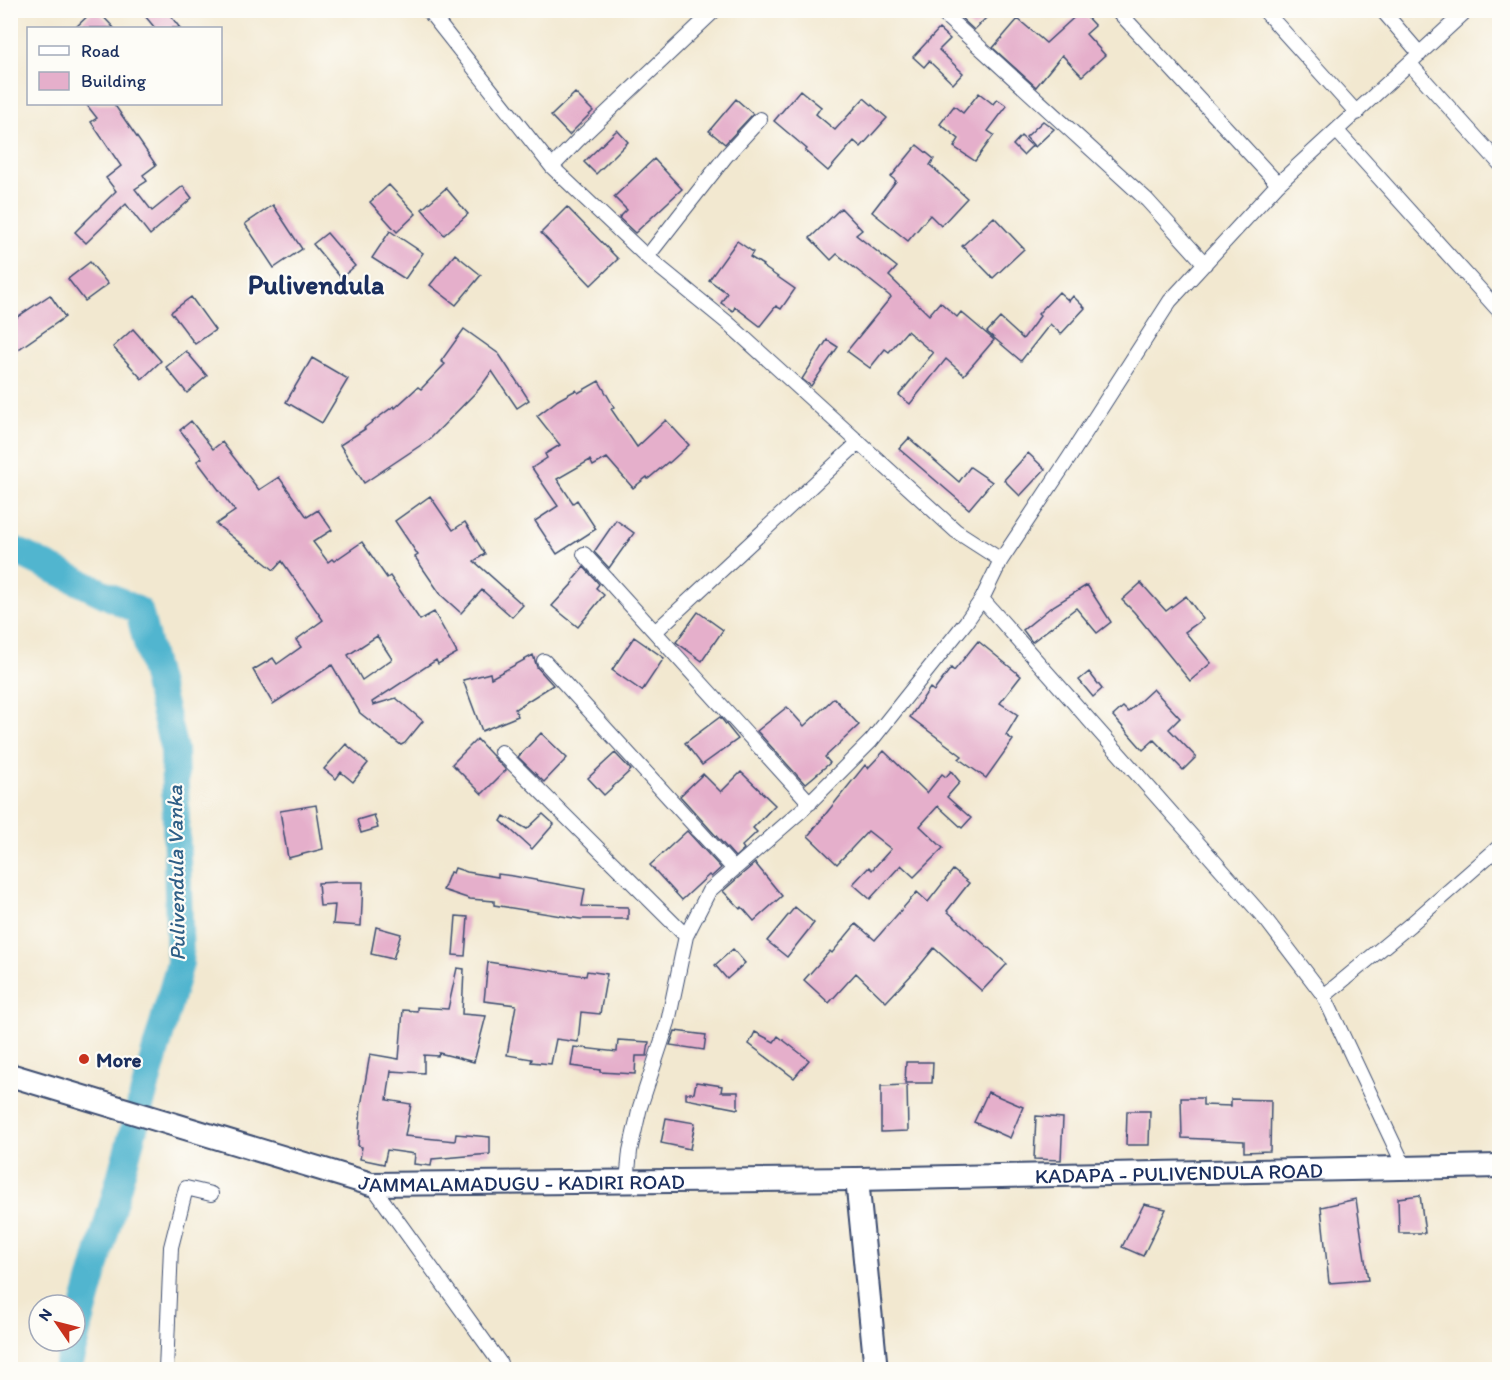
<svg xmlns="http://www.w3.org/2000/svg" width="1510" height="1380" viewBox="0 0 1510 1380" font-family="Itim,sans-serif">
<rect width="100%" height="100%" fill="#fdfcf7"/>
<filter id="ink" filterUnits="userSpaceOnUse"><feTurbulence type="fractalNoise" baseFrequency=".0167" numOctaves="2"/><feDisplacementMap in="SourceGraphic" scale="12" xChannelSelector="R" yChannelSelector="G"/><feConvolveMatrix kernelMatrix="1 2 1 2 8 2 1 2 1" color-interpolation-filters="sRGB"/></filter>
<filter id="wash" filterUnits="userSpaceOnUse"><feTurbulence type="fractalNoise" baseFrequency=".008" numOctaves="4" result="noise"/><feDisplacementMap in="SourceGraphic" scale="24" xChannelSelector="R" yChannelSelector="G"/><feGaussianBlur stdDeviation="1.35" result="paint"/><feColorMatrix in="noise" values="0 0 0 0 0 0 0 0 0 0 0 0 0 0 0 0 0 1.4 0 .05"/><feComposite in="paint" operator="in"/></filter>
<g filter="url(#wash)">
<rect width="100%" height="100%" fill="#f2e8d0"/>
<g fill="none" stroke-linecap="round" stroke-linejoin="round">
<!-- river -->
<path stroke="#51b5cf" stroke-width="28" d="M 10,548 L 139,611 L 174,750 L 180,963 L 75,1340
M 67,1370 L 75,1341"/>
</g>
<g id="blocks">
<!-- building -->
<path fill="#e5afcb" fill-rule="evenodd" d="M 94,10 L 97,10 L 114,28 L 75,28 Z
M 140,10 L 166,10 L 180,28 L 155,28 Z
M 963,10 L 994,10 L 974,30 L 958,15 Z
M 1081,11 L 1095,26 L 1086,34 L 1105,55 L 1082,76 L 1062,55 L 1036,87 L 993,48 L 1018,19 L 1046,43 Z
M 939,29 L 950,39 L 939,50 L 963,73 L 953,84 L 929,61 L 924,67 L 913,57 Z
M 800,90 L 821,107 L 816,114 L 835,130 L 864,98 L 887,118 L 861,147 L 854,141 L 828,171 L 805,151 L 807,149 L 774,121 Z
M 575,93 L 593,111 L 569,135 L 551,116 Z
M 979,93 L 993,104 L 997,99 L 1007,106 L 988,131 L 994,135 L 975,161 L 954,147 L 959,139 L 940,124 L 954,106 L 963,113 Z
M 736,99 L 753,114 L 725,144 L 709,131 Z
M 86,104 L 114,104 L 156,165 L 143,175 L 147,181 L 135,189 L 152,211 L 183,186 L 192,198 L 150,235 L 126,204 L 86,243 L 75,232 L 116,191 L 106,178 L 121,166 L 91,122 L 97,118 Z
M 1043,121 L 1054,129 L 1035,147 L 1026,137 Z
M 617,130 L 628,142 L 596,174 L 584,162 Z
M 1021,136 L 1032,146 L 1023,155 L 1013,145 Z
M 917,145 L 934,159 L 930,165 L 967,198 L 941,226 L 930,215 L 908,241 L 872,212 L 896,181 L 891,177 Z
M 654,159 L 682,189 L 635,233 L 619,218 L 627,210 L 614,197 Z
M 389,185 L 416,214 L 397,232 L 370,202 Z
M 446,188 L 468,214 L 444,235 L 422,209 Z
M 273,205 L 302,249 L 274,268 L 245,224 Z
M 567,207 L 618,259 L 591,285 L 541,233 Z
M 841,208 L 862,230 L 856,235 L 897,267 L 889,276 L 929,315 L 940,302 L 957,317 L 961,312 L 994,340 L 964,375 L 946,359 L 910,404 L 899,395 L 933,353 L 907,331 L 889,352 L 885,349 L 870,368 L 847,351 L 891,297 L 837,254 L 831,260 L 810,238 Z
M 994,217 L 1024,249 L 993,278 L 962,246 Z
M 390,231 L 423,253 L 405,279 L 372,258 Z
M 327,233 L 355,266 L 341,278 L 313,244 Z
M 737,241 L 753,252 L 750,257 L 763,265 L 762,266 L 795,289 L 781,309 L 776,306 L 760,326 L 735,307 L 733,311 L 721,303 L 727,293 L 709,280 Z
M 455,254 L 481,275 L 456,305 L 430,285 Z
M 90,262 L 108,284 L 85,301 L 68,279 Z
M 1059,292 L 1069,301 L 1073,296 L 1085,308 L 1061,334 L 1050,324 L 1021,361 L 987,332 L 1000,318 L 1023,339 L 1040,316 L 1038,314 Z
M 50,295 L 65,317 L 10,355 L 10,322 Z
M 191,297 L 215,330 L 195,344 L 171,312 Z
M 133,329 L 161,361 L 142,379 L 113,347 Z
M 464,329 L 499,354 L 529,400 L 517,408 L 492,371 L 479,389 L 430,439 L 364,483 L 340,445 L 365,429 L 364,428 L 394,406 L 395,408 L 418,387 L 421,389 L 445,364 L 441,361 Z
M 827,340 L 838,347 L 811,386 L 802,379 Z
M 186,351 L 207,376 L 187,393 L 166,367 Z
M 312,358 L 348,379 L 322,423 L 286,402 Z
M 599,381 L 614,407 L 611,409 L 637,447 L 666,420 L 689,445 L 669,463 L 668,462 L 648,479 L 647,477 L 633,488 L 607,458 L 593,466 L 590,460 L 557,479 L 573,503 L 577,500 L 596,529 L 557,554 L 535,521 L 558,506 L 532,468 L 547,458 L 545,454 L 560,445 L 537,416 L 558,400 L 576,390 L 578,393 Z
M 191,421 L 213,449 L 222,442 L 259,490 L 279,477 L 307,517 L 318,510 L 332,530 L 313,542 L 328,562 L 332,559 L 334,561 L 362,542 L 387,578 L 390,576 L 420,620 L 434,612 L 457,653 L 438,664 L 436,660 L 372,702 L 373,705 L 396,698 L 423,721 L 405,743 L 401,745 L 360,713 L 332,665 L 273,704 L 253,670 L 273,658 L 277,664 L 301,647 L 296,640 L 323,620 L 282,561 L 274,570 L 216,524 L 235,511 L 197,461 L 202,458 L 180,430 ZM 377,636 L 392,659 L 362,680 L 348,655 Z
M 909,438 L 959,482 L 970,467 L 992,482 L 969,509 L 899,449 Z
M 1028,453 L 1045,469 L 1020,496 L 1004,480 Z
M 430,496 L 453,530 L 465,522 L 485,554 L 474,561 L 523,605 L 512,617 L 482,590 L 461,613 L 441,595 L 415,557 L 418,555 L 395,521 Z
M 616,520 L 634,533 L 609,568 L 594,552 Z
M 584,567 L 599,584 L 596,588 L 604,595 L 578,627 L 552,606 L 574,582 L 573,580 Z
M 1141,583 L 1166,611 L 1186,596 L 1203,619 L 1185,632 L 1211,663 L 1190,681 L 1134,612 L 1122,600 Z
M 1087,585 L 1111,622 L 1097,633 L 1076,608 L 1032,642 L 1023,630 L 1050,608 Z
M 698,612 L 723,630 L 702,661 L 676,642 Z
M 634,637 L 664,658 L 642,691 L 612,670 Z
M 978,641 L 1021,676 L 1000,703 L 1018,715 L 1006,735 L 1013,740 L 986,778 L 959,759 L 962,756 L 910,717 L 930,688 L 934,691 L 951,668 L 954,671 Z
M 533,655 L 537,667 L 553,685 L 515,709 L 518,716 L 482,731 L 463,680 L 490,673 L 491,678 Z
M 1089,672 L 1102,689 L 1093,697 L 1079,680 Z
M 1153,689 L 1180,718 L 1169,729 L 1196,757 L 1183,770 L 1154,740 L 1143,750 L 1113,716 L 1123,707 L 1128,712 Z
M 834,698 L 859,725 L 825,757 L 830,763 L 805,784 L 757,731 L 787,707 L 804,726 Z
M 720,717 L 738,739 L 702,765 L 685,743 Z
M 541,733 L 567,758 L 544,782 L 518,757 Z
M 477,739 L 506,770 L 482,794 L 452,764 Z
M 346,744 L 368,763 L 353,782 L 341,772 L 336,779 L 324,769 Z
M 884,751 L 927,793 L 942,774 L 946,777 L 951,771 L 960,782 L 947,797 L 971,818 L 962,828 L 938,806 L 920,826 L 943,848 L 914,877 L 901,865 L 870,899 L 853,884 L 869,867 L 872,870 L 891,849 L 868,831 L 837,864 L 808,836 L 865,765 L 868,768 Z
M 615,753 L 631,770 L 604,795 L 588,778 Z
M 741,772 L 775,805 L 753,828 L 757,832 L 742,846 L 744,849 L 735,857 L 680,796 L 703,774 L 721,792 Z
M 316,805 L 323,849 L 288,858 L 280,811 Z
M 543,814 L 554,824 L 532,849 L 501,821 L 504,816 L 527,829 Z
M 374,815 L 378,828 L 361,833 L 357,820 Z
M 687,831 L 721,868 L 711,877 L 709,875 L 682,900 L 650,865 Z
M 755,863 L 782,896 L 754,921 L 742,907 L 740,909 L 723,891 Z
M 455,868 L 467,872 L 498,877 L 498,874 L 513,876 L 585,889 L 582,906 L 628,907 L 628,919 L 580,919 L 494,905 L 494,901 L 470,899 L 443,890 L 450,872 L 453,873 Z
M 953,870 L 969,883 L 947,911 L 1007,964 L 982,991 L 934,948 L 916,970 L 886,1002 L 856,973 L 829,1003 L 804,980 L 830,951 L 832,953 L 856,924 L 875,940 L 917,892 L 928,902 Z
M 338,882 L 363,882 L 361,926 L 333,924 L 335,905 L 320,906 L 318,883 Z
M 795,907 L 814,923 L 787,957 L 767,941 Z
M 456,916 L 468,917 L 465,956 L 453,955 Z
M 376,927 L 401,934 L 393,959 L 371,954 Z
M 733,949 L 745,963 L 727,979 L 715,965 Z
M 488,962 L 586,976 L 587,971 L 607,974 L 600,1014 L 581,1012 L 578,1042 L 556,1039 L 551,1064 L 531,1062 L 532,1059 L 507,1055 L 516,1005 L 484,1001 Z
M 457,968 L 464,969 L 462,1014 L 486,1016 L 474,1062 L 439,1053 L 438,1056 L 424,1055 L 424,1073 L 391,1071 L 387,1100 L 411,1104 L 405,1136 L 455,1141 L 456,1134 L 490,1137 L 490,1154 L 432,1159 L 431,1166 L 414,1164 L 415,1154 L 387,1150 L 384,1164 L 360,1159 L 362,1147 L 358,1146 L 361,1106 L 370,1054 L 399,1059 L 403,1010 L 417,1011 L 417,1007 L 448,1009 Z
M 675,1031 L 706,1035 L 704,1050 L 670,1045 Z
M 755,1032 L 774,1042 L 778,1036 L 809,1060 L 794,1078 L 749,1044 Z
M 618,1040 L 649,1042 L 647,1056 L 636,1056 L 635,1074 L 600,1072 L 600,1070 L 571,1066 L 574,1047 L 617,1052 Z
M 906,1062 L 933,1062 L 932,1083 L 905,1083 Z
M 696,1082 L 722,1086 L 721,1092 L 738,1092 L 738,1109 L 686,1099 L 686,1093 L 694,1093 Z
M 907,1085 L 908,1131 L 881,1132 L 881,1086 Z
M 988,1092 L 1023,1107 L 1010,1138 L 974,1122 Z
M 1181,1098 L 1203,1098 L 1203,1105 L 1231,1106 L 1231,1099 L 1271,1100 L 1270,1151 L 1244,1152 L 1244,1141 L 1182,1138 Z
M 1127,1111 L 1150,1111 L 1149,1145 L 1126,1145 Z
M 1036,1116 L 1063,1118 L 1061,1160 L 1034,1159 Z
M 666,1118 L 695,1123 L 690,1149 L 661,1143 Z
M 1420,1195 L 1425,1233 L 1399,1233 L 1398,1198 Z
M 1356,1199 L 1368,1280 L 1329,1283 L 1321,1207 Z
M 1144,1204 L 1166,1209 L 1143,1256 L 1122,1247 Z"/>
</g>
</g>
<g filter="url(#ink)">
<use href="#blocks" fill-opacity="0" stroke="#3b4b6f" stroke-width="1.5"/>
<g fill="none" stroke-linecap="round" stroke-linejoin="round">
<defs>
<path id="street" d="M 428,10 L 552,167 L 647,257 L 729,324 L 956,531 L 1001,560
M 939,10 L 1147,200 L 1205,264
M 1117,10 L 1278,184
M 1264,10 L 1357,113
M 1382,10 L 1420,54
M 1410,64 L 1500,164
M 1337,131 L 1500,312
M 552,167 L 578,140 L 715,10
M 647,257 L 726,156 L 760,119
M 584,554 L 810,803
M 982,599 L 1267,921 L 1324,996 L 1405,1168
M 655,632 L 859,442
M 544,661 L 734,869
M 501,752 L 686,936
M 1324,996 L 1411,924 L 1500,846
M 627,1182 L 630,1151 L 640,1107 L 668,1022 L 686,936 L 709,891 L 802,810 L 871,741 L 966,622 L 982,599 L 1001,560 L 1069,458 L 1170,301 L 1278,184 L 1467,10
M 371,1184 L 500,1363 L 500,1370
M 166,1370 L 171,1247 L 186,1188 L 211,1194"/>
<g id="primary">
<path id="s1" d="M 10,1075 L 371,1184 L 857,1179 L 1500,1166"/>
<path d="M 857,1179 L 876,1370"/>
</g>
</defs>
<!-- street casing -->
<use href="#street" stroke="#3b4b6f" stroke-width="16"/>
<!-- primary casing -->
<use href="#primary" stroke="#3b4b6f" stroke-width="26"/>
<!-- street -->
<use href="#street" stroke="#fff" stroke-width="14"/>
<!-- primary -->
<use href="#primary" stroke="#fff" stroke-width="22"/>
</g>
</g>
<!-- markers -->
<circle fill="#c8321e" stroke="#fdfcf7" stroke-width="2" cx="84" cy="1059" r="6"/>
<g text-anchor="middle" dominant-baseline="central" stroke-width="4.5" stroke-linejoin="round" paint-order="stroke">
<!-- poi labels -->
<g font-size="21" font-weight="bold" fill="#1b2f5e" stroke="#fdfcf7" text-anchor="start">
<text x="96" y="1059">More</text>
</g>
<!-- street labels -->
<g font-size="21" fill="#1b2f5e" stroke="#fdfcf7">
<text stroke="none"><textPath href="#s1" startOffset="1185">KADAPA - PULIVENDULA ROAD</textPath></text>
<text stroke="none"><textPath href="#s1" startOffset="528">JAMMALAMADUGU - KADIRI ROAD</textPath></text>
</g>
<!-- water labels -->
<g font-size="22" font-style="italic" fill="#2e5e86" stroke="#fdfcf7">
<text transform="translate(176 873) rotate(-91)">Pulivendula Vanka</text>
</g>
<!-- district labels -->
<g font-size="27" font-weight="bold" fill="#1b2f5e" stroke="#fdfcf7">
<text x="316" y="284">Pulivendula</text>
</g>
</g>
<!-- margin -->
<rect width="1510" height="1380" fill="none" stroke="#fdfcf7" stroke-width="36"/>
<!-- legend -->
<rect x="27" y="27" width="195" height="78" fill="#fdfcf7" stroke="#a3aaba" stroke-width="1.5"/>
<rect x="39" y="46" width="30" height="9" fill="#ffffff" stroke="#a3aaba" stroke-width="1.5"/>
<text x="81" y="57" font-size="18" fill="#1b2f5e">Road</text>
<rect x="39" y="72" width="30" height="18" fill="#e5afcb" stroke="#a3aaba" stroke-width="1.5"/>
<text x="81" y="87" font-size="18" fill="#1b2f5e">Building</text>
<!-- north arrow -->
<g transform="translate(57 1323) rotate(305)"><circle r="28" fill="#fdfcf7" stroke="#a3aaba" stroke-width="1.5"/>
<path d="M0-4.5L10 22L0 15L-10 22Z" fill="#c8321e"/>
<text y="-9" font-size="16" font-weight="bold" text-anchor="middle" fill="#1b2f5e">N</text>
</g>
</svg>
